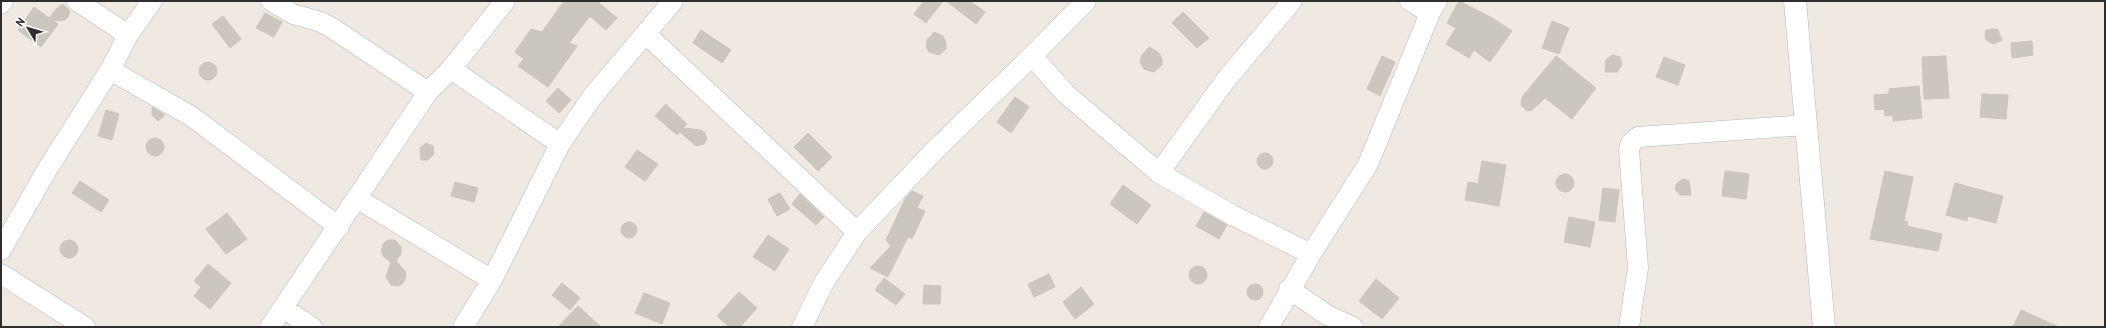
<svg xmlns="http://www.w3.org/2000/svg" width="2106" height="328" viewBox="0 0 2106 328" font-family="'PT Sans',sans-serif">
<rect width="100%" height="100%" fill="#efe9e1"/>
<!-- building -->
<path fill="#cbc7bf" stroke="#cbc5ba" d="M 564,1 L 601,1 L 599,3 L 617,18 L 606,30 L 590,16 L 569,43 L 577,46 L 548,87 L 518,66 L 524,59 L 515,52 L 531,29 L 542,32 Z
M 924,1 L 943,1 L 926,23 L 914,14 Z
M 946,1 L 970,1 L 985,12 L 976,24 Z
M 1459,1 L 1494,19 L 1512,31 L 1490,62 L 1474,50 L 1469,58 L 1446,44 L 1456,28 L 1447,23 Z
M 63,4 L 70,11 L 68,17 L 65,20 L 53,21 L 58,24 L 41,47 L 18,30 L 34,7 L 49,18 L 57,8 Z
M 1183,12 L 1209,38 L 1197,48 L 1172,23 Z
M 265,13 L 282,22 L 274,37 L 256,28 Z
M 223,16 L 241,39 L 230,48 L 212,24 Z
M 1552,21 L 1569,28 L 1559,54 L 1542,48 Z
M 1993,29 L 1998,30 L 2002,40 L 1993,44 L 1986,40 L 1985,36 L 1986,30 Z
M 701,30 L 731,50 L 722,63 L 693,43 Z
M 934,32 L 943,36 L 946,42 L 946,49 L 939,55 L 929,52 L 926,46 L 927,40 Z
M 2032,41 L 2033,55 L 2012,58 L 2011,43 Z
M 1149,47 L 1158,52 L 1162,58 L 1162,65 L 1154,72 L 1144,69 L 1140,62 L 1142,55 Z
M 1612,55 L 1620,57 L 1622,65 L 1617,72 L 1605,72 L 1606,60 Z
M 1382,56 L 1395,62 L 1380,96 L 1367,89 Z
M 1556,56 L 1596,88 L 1572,119 L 1545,98 L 1532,110 L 1527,111 L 1521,105 L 1522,97 Z
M 1946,56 L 1949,98 L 1924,99 L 1922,57 Z
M 1664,57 L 1685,65 L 1678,85 L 1656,77 Z
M199 71a9 9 0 1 1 18 0a9 9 0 1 1-18 0Z
M 1919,86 L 1922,118 L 1893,121 L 1893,115 L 1885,116 L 1884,109 L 1875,110 L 1874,95 L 1889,94 L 1889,89 Z
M 558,88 L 571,100 L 559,113 L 546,101 Z
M 1982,94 L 2008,95 L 2006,119 L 1980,117 Z
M 1015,97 L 1029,107 L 1011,133 L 997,122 Z
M 666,104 L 687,124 L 683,128 L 701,130 L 705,133 L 707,139 L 704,144 L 696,146 L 680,132 L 677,135 L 655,116 Z
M 152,107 L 165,115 L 158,121 L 152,115 Z
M 106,110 L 119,114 L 112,140 L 98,136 Z
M 808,133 L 832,157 L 818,171 L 794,147 Z
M146 147a9 9 0 1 1 18 0a9 9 0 1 1-18 0Z
M 426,143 L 433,146 L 434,154 L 428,160 L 421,160 L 420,148 Z
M 637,150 L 658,164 L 645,181 L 625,167 Z
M1257 161a8 8 0 1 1 16 0a8 8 0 1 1-16 0Z
M 1482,161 L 1506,165 L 1499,206 L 1465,200 L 1468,182 L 1478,184 Z
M 1725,171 L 1749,174 L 1746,199 L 1722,196 Z
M 1885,171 L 1913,177 L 1904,221 L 1908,222 L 1907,226 L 1942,234 L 1938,251 L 1870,239 Z
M1556 183a9 9 0 1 1 18 0a9 9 0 1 1-18 0Z
M 1683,179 L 1689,181 L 1691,195 L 1680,195 L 1675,189 L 1677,183 Z
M 80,181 L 109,200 L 101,212 L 72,193 Z
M 455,182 L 478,188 L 474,202 L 451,196 Z
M 1955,183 L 2003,196 L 1996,223 L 1968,216 L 1967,221 L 1946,215 Z
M 1123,185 L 1151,205 L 1137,224 L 1110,204 Z
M 1603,188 L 1619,190 L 1615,222 L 1599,220 Z
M 912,191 L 923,196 L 917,208 L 925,211 L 912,239 L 908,237 L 888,277 L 870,268 L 891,246 L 886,240 L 906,197 Z
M 780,193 L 790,209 L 777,216 L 768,199 Z
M 800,194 L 824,217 L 816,225 L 792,204 Z
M 1204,212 L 1227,225 L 1219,239 L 1196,226 Z
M 227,213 L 247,239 L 226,254 L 206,229 Z
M 1569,217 L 1595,222 L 1590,247 L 1564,242 Z
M621 230a8 8 0 1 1 16 0a8 8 0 1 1-16 0Z
M 768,235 L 789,249 L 775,271 L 753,257 Z
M60 249a9 9 0 1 1 18 0a9 9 0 1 1-18 0Z
M 388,240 L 395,240 L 401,247 L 401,254 L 396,261 L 405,271 L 406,277 L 403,283 L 398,286 L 391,285 L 386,277 L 391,262 L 384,257 L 381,251 L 383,244 Z
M 208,264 L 231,283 L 210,309 L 194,296 L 201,287 L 194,281 Z
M1189 275a9 9 0 1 1 18 0a9 9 0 1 1-18 0Z
M 1049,274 L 1055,287 L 1034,297 L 1028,284 Z
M 884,278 L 905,294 L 896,305 L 875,290 Z
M 1376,279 L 1399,298 L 1382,319 L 1359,301 Z
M 562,283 L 580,298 L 570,310 L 552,295 Z
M1247 292a8 8 0 1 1 16 0a8 8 0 1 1-16 0Z
M 924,285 L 941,286 L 940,304 L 923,304 Z
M 1081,287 L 1094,304 L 1075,319 L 1063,302 Z
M 739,292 L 757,308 L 740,327 L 729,327 L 717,316 Z
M 644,293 L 670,303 L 662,324 L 635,313 Z
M 578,306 L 601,327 L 558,327 Z
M 2021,310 L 2059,327 L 2013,327 Z"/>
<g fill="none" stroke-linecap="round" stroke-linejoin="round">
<defs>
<path id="minor" d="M 77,1 L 128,35 L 152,1
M 271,1 L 293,14 L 321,22 L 332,28 L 428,92
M 1410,1 L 1430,13
M 1,4 L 3,1
M 646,34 L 857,232
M 1032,56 L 1086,1
M 451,69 L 560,144
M 110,70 L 191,116 L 339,227
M 1159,173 L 1225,81 L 1292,1
M 358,199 L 492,280
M 1,250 L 48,168 L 110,70 L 128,35
M 1,274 L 85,327
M 1289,289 L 1327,315 L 1353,327
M 283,308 L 312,327
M 270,327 L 428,92 L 451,69 L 505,1
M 463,327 L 492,280 L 560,144 L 592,97 L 673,1
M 802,327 L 823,284 L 857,232 L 936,149 L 1032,56 L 1066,94 L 1159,173 L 1234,216 L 1311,254
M 1269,327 L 1311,254 L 1368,164 L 1430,13 L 1437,1
M 1629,327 L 1638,268 L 1629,150 L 1631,143 L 1638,137 L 1806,125"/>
<path id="tertiary" d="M 1795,1 L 1824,327"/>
</defs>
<!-- minor casing -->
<use href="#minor" stroke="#b4b7c1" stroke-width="21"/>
<!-- tertiary casing -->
<use href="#tertiary" stroke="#b4b7c1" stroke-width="23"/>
<!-- minor -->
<use href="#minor" stroke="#fff" stroke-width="20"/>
<!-- tertiary -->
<use href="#tertiary" stroke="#fff" stroke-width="22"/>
</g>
<!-- border -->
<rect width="2106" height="328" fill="none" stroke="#2e2e2e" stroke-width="4"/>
<!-- north arrow -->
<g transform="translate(28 28) rotate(308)" stroke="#ffffff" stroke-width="3" paint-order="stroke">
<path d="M0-3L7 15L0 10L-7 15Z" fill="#2e2e2e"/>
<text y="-6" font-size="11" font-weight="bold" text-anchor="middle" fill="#2e2e2e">N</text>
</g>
</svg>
